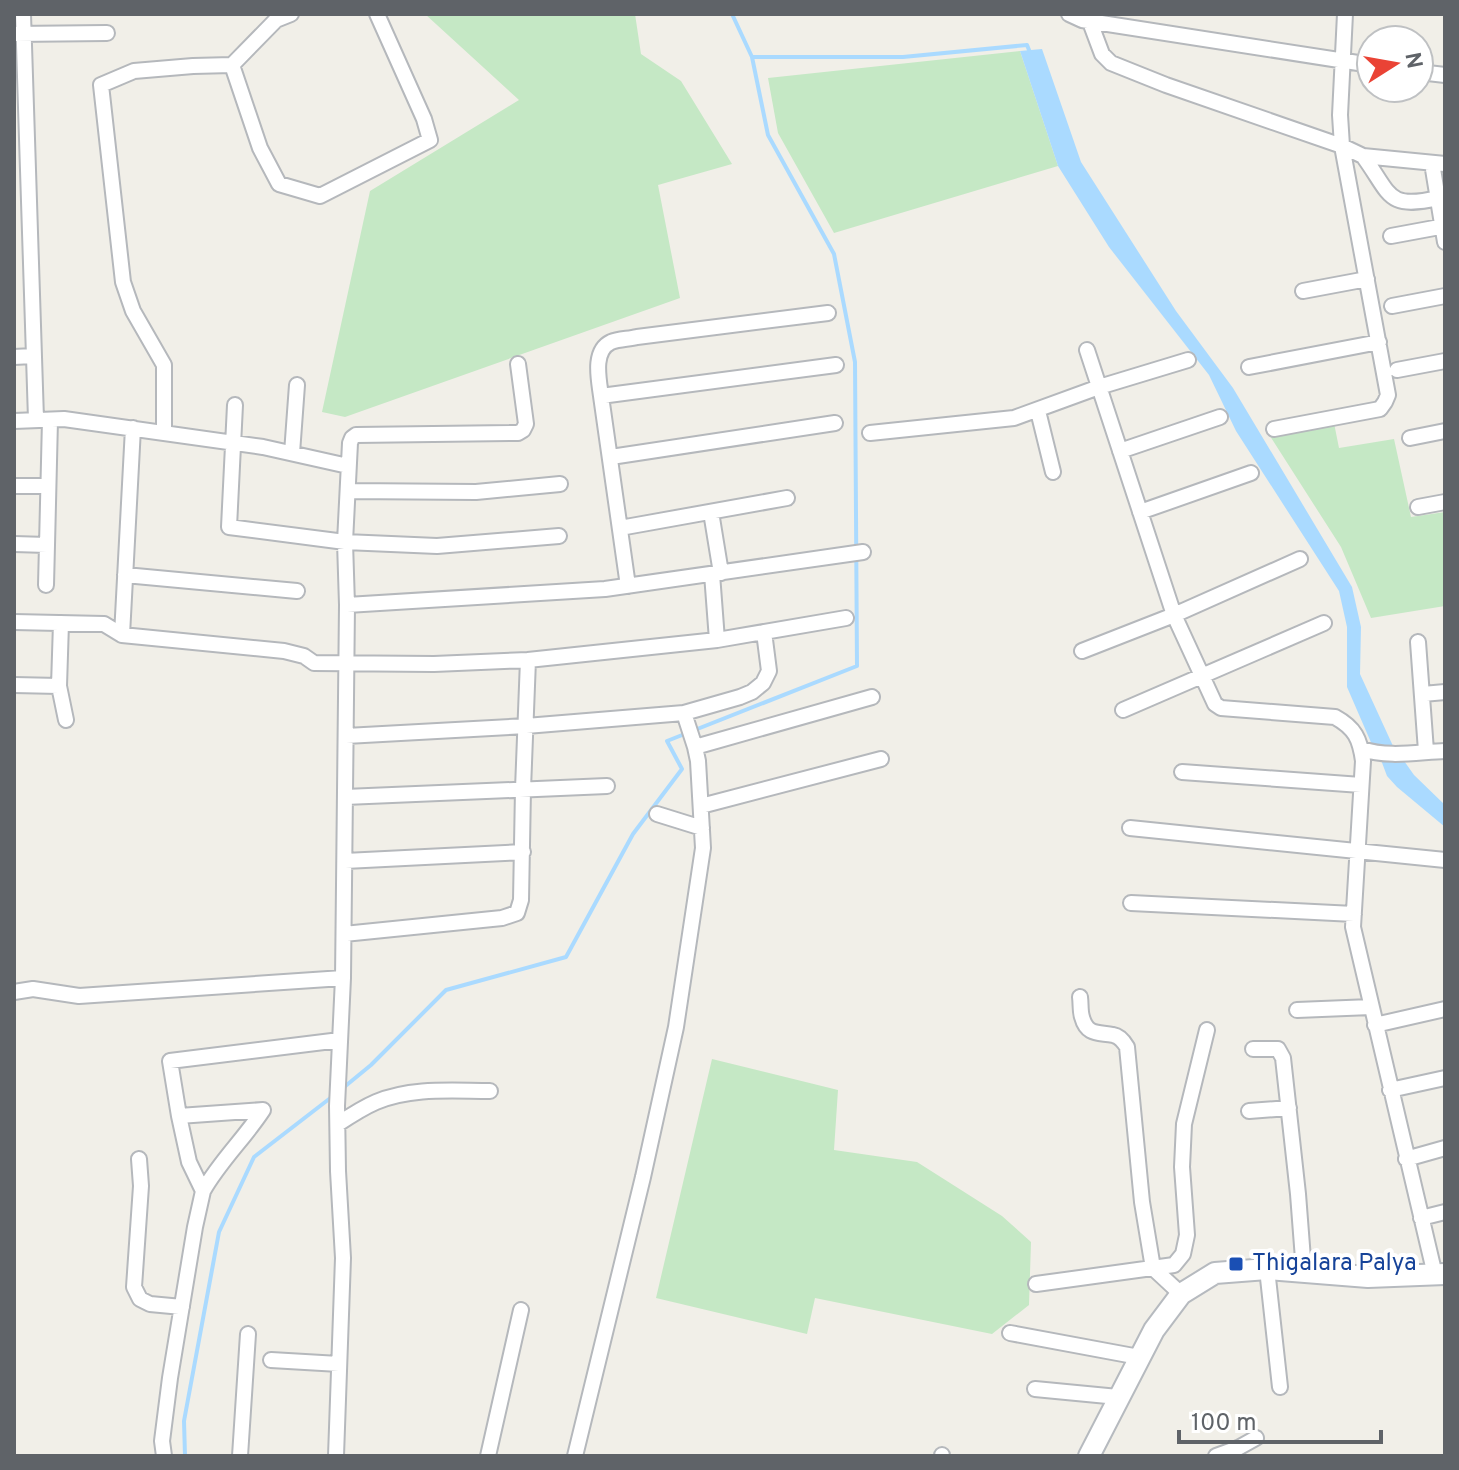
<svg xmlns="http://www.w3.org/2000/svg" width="1459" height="1470" viewBox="0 0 1459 1470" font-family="Overpass,sans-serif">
<rect width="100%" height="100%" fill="#f1efe8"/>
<!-- green -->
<path fill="#c5e8c5" d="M 425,14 L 635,14 L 641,54 L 681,81 L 732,164 L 658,185 L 680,298 L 345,417 L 322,412 L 370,191 L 519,100 Z
M 1020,51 L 1058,166 L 834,233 L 778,133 L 768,78 Z
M 1334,423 L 1339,448 L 1394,439 L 1411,517 L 1445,512 L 1445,606 L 1371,618 L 1341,547 L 1268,433 Z
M 712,1059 L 838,1090 L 834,1150 L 917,1162 L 1002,1216 L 1031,1242 L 1029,1305 L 992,1334 L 815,1298 L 807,1334 L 656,1298 Z"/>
<!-- water -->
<path fill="#aadaff" d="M 1042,49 L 1081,162 L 1176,311 L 1233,388 L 1352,587 L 1361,627 L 1360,674 L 1393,746 L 1373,747 L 1347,687 L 1347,627 L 1339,591 L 1236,431 L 1209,375 L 1109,247 L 1058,166 L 1020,51 Z
M 1402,758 L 1414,775 L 1445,805 L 1445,827 L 1397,787 L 1387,776 L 1381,760 Z"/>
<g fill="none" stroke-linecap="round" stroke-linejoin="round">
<!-- stream -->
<path stroke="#aadaff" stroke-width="4" d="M 732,14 L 752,57 L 903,57 L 1027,45 L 1031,55
M 343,1088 L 371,1065 L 446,990 L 566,957 L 633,834 L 682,769 L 667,741 L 857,666 L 855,362 L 834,254 L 768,135 L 752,57
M 185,1456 L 184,1421 L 219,1232 L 254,1157 L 333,1096"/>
<defs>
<path id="minor" d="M 23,14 L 36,419
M 1069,14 L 1082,20 L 1371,65
M 1090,22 L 1102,54 L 1111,63 L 1166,85 L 1342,146 L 1363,156 L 1445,164
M 14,34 L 107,33
M 232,65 L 260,148 L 279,184 L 320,196 L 430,140 L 424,119 L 377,14
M 1419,72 L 1445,75
M 1363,156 C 1391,194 1386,210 1438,198
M 1432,163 L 1445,242
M 1391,236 L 1445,226
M 1303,291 L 1367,279
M 1392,306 L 1445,296
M 1087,350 L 1174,615 L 1215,704 L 1221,708 L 1335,717 C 1355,728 1360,739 1363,761 L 1353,927 L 1435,1275
M 14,357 L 33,356
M 1249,367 L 1379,342
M 1397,370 L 1445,361
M 601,396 L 836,365
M 235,405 L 229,527 L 345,542 L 437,546 L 559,536
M 1038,411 L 1053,472
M 14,421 L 64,419 L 263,447 L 348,466
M 1274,429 L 1380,409 L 1385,402 L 1388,395 L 1342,146 L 1340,115 L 1345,14
M 164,433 L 164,365 L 133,311 L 123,282 L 101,85 L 134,71 L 193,66 L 232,65 L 276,20 L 291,14
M 870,433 L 1014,418 L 1099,387 L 1188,360
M 1410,438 L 1445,431
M 1120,451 L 1220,417
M 292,453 L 297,385
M 611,457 L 835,423
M 14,486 L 48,486
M 348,491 L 476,492 L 560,484
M 1418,507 L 1445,502
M 711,512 L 721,573
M 1140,512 L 1251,473
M 620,528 L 787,498
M 14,544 L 47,545 L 50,420
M 712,574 L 717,640
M 125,575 L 297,591
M 46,585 L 47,545
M 628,586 L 601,396 C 599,380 592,351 611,342 C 618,339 629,339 637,337 L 828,313
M 347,605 L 605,589 L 863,552
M 14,622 L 104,624 L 122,635 L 284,651 L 304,656 L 314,663 L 434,664 L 528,660
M 122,635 L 133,428
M 1418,642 L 1426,751
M 1082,651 L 1174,615 L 1300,559
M 14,685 L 59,686 L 61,623
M 59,686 L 66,720
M 1423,694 L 1445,692
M 1123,710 L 1324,623
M 684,713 L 695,747
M 346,736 L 526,726 L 684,713 L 740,697 L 752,692 L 763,683 L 769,671 L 764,632
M 1362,749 C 1388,758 1418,752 1445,751
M 1182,772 L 1361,785
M 345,797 L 607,786
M 701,806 L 881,759
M 657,814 L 702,828
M 1130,828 L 1445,860
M 345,861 L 523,852
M 1131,903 L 1354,914
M 344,934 L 502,918 L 517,913 L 521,900 L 523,789 L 528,660 L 717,640 L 846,618
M 14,992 L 33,989 L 79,996 L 343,978
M 1080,997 C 1081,1004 1080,1011 1082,1017 C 1087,1036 1099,1032 1113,1035 C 1120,1036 1124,1042 1127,1047 L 1142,1202 L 1153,1268 L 1181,1294
M 1297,1010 L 1371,1007
M 1375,1025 L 1445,1009
M 1253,1049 L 1278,1049 L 1283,1058 L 1298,1194 L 1304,1272
M 1390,1090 L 1445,1078
M 1249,1111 L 1289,1108
M 179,1116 L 263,1110 C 244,1139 220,1161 203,1191
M 338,1124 C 350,1116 362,1108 376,1102 C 412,1087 452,1091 490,1091
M 139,1159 L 141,1186 L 134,1287 L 140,1299 L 150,1304 L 182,1307
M 1406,1159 L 1445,1148
M 1421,1218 L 1445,1212
M 1267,1269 L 1280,1387
M 1036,1284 L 1174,1265 L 1183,1254 L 1187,1235 L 1182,1167 L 1184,1124 L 1207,1030
M 1010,1333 L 1139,1357
M 271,1360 L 339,1364
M 1035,1389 L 1118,1397
M 942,1455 L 942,1456
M 164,1456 L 162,1441 L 170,1378 L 195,1227 L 203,1191 L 189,1162 L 179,1116 L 170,1061 L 340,1040
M 240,1456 L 248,1334
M 336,1456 L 343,1258 L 338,1171 L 337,1106 L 343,978 L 347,605 L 345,542 L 350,443 L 352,438 L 356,435 L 518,433 L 523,430 L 526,424 L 518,364
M 488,1456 L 521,1310
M 575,1456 L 643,1177 L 676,1027 L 703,848 L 698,761 L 695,747 L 872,697
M 1216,1456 L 1238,1448 L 1256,1438"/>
<path id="secondary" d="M 1089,1456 L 1154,1330 L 1181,1294 L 1215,1273 L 1267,1269 L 1368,1277 L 1445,1274"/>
</defs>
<!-- minor casing -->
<use href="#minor" stroke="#b5b8bc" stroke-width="18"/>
<!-- secondary casing -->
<use href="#secondary" stroke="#b6babf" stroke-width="24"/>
<!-- minor -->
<use href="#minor" stroke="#fff" stroke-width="14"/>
<!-- secondary -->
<use href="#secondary" stroke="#fff" stroke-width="20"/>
</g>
<!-- markers -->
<rect fill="#1a4fb4" stroke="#fff" stroke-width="3" x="1228" y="1256" width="16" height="16" rx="4"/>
<g text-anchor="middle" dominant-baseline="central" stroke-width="8" stroke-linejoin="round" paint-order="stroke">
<!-- transit labels -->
<g font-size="24" fill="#164399" stroke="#fff" text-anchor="start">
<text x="1252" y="1264">Thigalara Palya</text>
</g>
</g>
<!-- border -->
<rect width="1459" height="1470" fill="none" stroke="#5f6368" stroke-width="32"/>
<!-- north arrow -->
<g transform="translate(1395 64) rotate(79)"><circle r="38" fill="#ffffff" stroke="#bfc1c3" stroke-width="2"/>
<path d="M0-6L14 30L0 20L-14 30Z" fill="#ea4335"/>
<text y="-12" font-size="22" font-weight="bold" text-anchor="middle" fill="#5f6368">N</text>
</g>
<!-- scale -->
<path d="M1179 1430v12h202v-12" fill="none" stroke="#5f6368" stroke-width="4"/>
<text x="1191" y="1430" font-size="24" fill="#5f6368" stroke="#ffffff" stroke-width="6" paint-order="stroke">100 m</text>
</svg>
